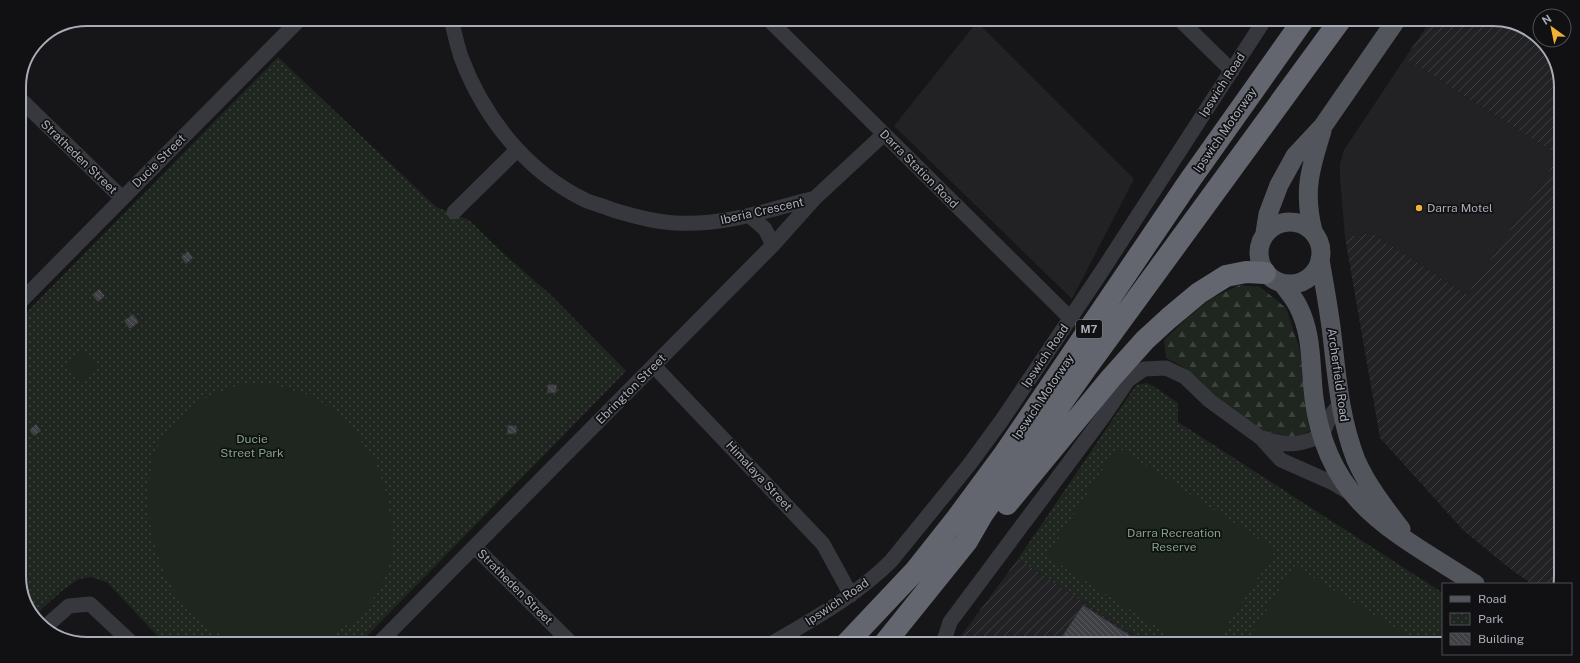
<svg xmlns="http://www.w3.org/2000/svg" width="1580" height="663" viewBox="0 0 1580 663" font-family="'Public Sans',sans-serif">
<defs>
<pattern id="industrial-furrows" width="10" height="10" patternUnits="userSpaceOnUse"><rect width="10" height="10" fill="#222225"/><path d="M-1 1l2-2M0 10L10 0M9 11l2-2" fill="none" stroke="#3f3f43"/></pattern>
<pattern id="forest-firs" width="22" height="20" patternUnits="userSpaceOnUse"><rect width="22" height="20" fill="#1e261f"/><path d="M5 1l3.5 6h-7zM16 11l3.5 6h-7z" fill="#3c433d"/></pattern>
<pattern id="park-dots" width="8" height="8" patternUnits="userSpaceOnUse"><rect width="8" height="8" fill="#1e261f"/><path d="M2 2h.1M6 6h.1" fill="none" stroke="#3c433d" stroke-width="1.8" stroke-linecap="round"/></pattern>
<pattern id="building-back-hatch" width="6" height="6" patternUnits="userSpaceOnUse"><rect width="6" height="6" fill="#404145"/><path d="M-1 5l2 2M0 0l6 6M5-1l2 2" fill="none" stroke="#595a5e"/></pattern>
</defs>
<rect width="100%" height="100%" fill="#161618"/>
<!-- built -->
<path fill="#222225" d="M 977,22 L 1134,179 L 1072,299 L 894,126 Z
M 1405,58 L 1559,156 L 1467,295 L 1372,233 L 1345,237 L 1340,178 L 1340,164 L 1344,150 Z"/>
<!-- industrial -->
<path fill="url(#industrial-furrows)" d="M 1432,19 L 1493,19 L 1519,24 L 1547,46 L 1561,83 L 1556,584 L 1532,584 L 1513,571 L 1464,531 L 1380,438 L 1345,237 L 1372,233 L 1467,295 L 1559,156 L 1405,58 Z
M 1018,559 L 1148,644 L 955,644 Z"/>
<!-- forest -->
<path fill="url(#forest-firs)" d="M 1240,285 L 1260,287 L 1286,308 L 1299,347 L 1305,383 L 1310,431 L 1293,438 L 1274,438 L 1218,399 L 1197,378 L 1180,365 L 1166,358 L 1164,340 L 1186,319 L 1212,298 Z"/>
<!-- park -->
<path fill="url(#park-dots)" d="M 278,57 L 436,207 L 469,220 L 507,257 L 551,295 L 626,371 L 359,644 L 165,644 L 108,583 L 91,577 L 79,579 L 64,589 L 33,617 L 19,581 L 19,320 Z
M 1147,383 L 1153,386 L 1178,403 L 1178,422 L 1443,593 L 1443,644 L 1148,644 L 1018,559 L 1132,391 L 1137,385 Z"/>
<!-- pitch -->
<path fill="#1e261f" d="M 83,349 L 97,366 L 79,382 L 65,364 Z
M 237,385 L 276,385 L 315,397 L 348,423 L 372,456 L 385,487 L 392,526 L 391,561 L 378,593 L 356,619 L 320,642 L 313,644 C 283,644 249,649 221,635 C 166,607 142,534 150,476 C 151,470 151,461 153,455 C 159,441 185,411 198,402 C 210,395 225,391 237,385 Z
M 1117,447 L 1276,550 L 1215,644 L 1183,644 L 1047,556 Z
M 1294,566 L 1422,644 L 1245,644 Z"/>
<!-- building -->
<path fill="url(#building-back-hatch)" stroke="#303034" d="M 188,251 L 193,258 L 186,264 L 181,257 Z
M 99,289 L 105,296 L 98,302 L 92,295 Z
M 133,314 L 139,322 L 130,329 L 124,321 Z
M 548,384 L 557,385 L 556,393 L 547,393 Z
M 36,424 L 41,431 L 34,436 L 29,430 Z
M 508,425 L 517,426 L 516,434 L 507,434 Z
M 1083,605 L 1143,644 L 1057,644 Z"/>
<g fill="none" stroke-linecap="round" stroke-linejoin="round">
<!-- minor -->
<path stroke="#37383d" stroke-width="15" d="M 451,19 C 454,31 457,45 461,57 C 484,118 526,171 585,200 C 594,204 604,206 613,210 C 633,216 654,222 675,223 C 723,226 769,210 815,198
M 768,19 L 1071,319
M 1179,19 L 1232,71
M 19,98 L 122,198
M 454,212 L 517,150
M 750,216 L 765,229 L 773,245
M 19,303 L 300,19
M 654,366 L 823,544 L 851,595
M 1263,438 C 1287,447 1298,445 1322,436 L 1330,416 L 1340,404
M 475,547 L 572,644
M 45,627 L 69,606 L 90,604 L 133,644
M 378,644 L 773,245 L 815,198 L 884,134
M 771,644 C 813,619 856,596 891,561 L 969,465 L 1002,420 L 1102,271 L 1265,19
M 943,644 L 950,622 L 1103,417 L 1128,380 L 1144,369 L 1166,368 L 1185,377 L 1210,401 L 1261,438 L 1281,460 L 1333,483 L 1352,494"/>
<!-- major -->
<path stroke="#53555c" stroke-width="19" d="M1259 253a31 31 0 1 1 62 0a31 31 0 1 1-62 0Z
M 1313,231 C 1303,192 1310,169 1322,131
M 1265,233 L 1268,214 L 1279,185 L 1295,156 L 1323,126 L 1397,19
M 1320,259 C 1324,284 1329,309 1332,335 C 1337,378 1340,419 1356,460 C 1367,485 1384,507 1401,529
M 1282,283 C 1288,291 1294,298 1298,306 C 1313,335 1310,366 1314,398 C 1327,504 1395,532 1475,584"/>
<!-- highway -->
<path stroke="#63666e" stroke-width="22" d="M 1007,504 L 1111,378 L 1145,340 L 1169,318 L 1199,293 L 1226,276 L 1246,272 L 1265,273
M 846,644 L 915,571 L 957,518 L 1005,453 L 1190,180 L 1304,19
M 884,644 L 967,541 L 982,515 L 1087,367 L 1341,19"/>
</g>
<!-- markers -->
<circle fill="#f2b134" stroke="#111113" stroke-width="1.5" cx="1419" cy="208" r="4"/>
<g text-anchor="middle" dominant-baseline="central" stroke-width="3.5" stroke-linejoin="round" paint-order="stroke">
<!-- shield labels -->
<rect fill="#111113" stroke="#7b7e86" stroke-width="1" x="1076" y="320" width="26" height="18" rx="3"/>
<g font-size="11" font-weight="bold" fill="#a8adb8">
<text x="1089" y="329">M7</text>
</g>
<!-- street labels -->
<g font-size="12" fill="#a8adb8" stroke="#111113">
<text transform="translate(1222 85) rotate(-57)">Ipswich Road</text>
<text transform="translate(1225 130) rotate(-55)">Ipswich Motorway</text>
<text transform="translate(79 157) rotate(44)">Stratheden Street</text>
<text transform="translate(159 161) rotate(-45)">Ducie Street</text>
<text transform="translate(919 169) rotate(45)">Darra Station Road</text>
<text transform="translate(762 211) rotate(-13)">Iberia Crescent</text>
<text transform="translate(1045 356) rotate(-56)">Ipswich Road</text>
<text transform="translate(1338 375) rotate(82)">Archerfield Road</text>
<text transform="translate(631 389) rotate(-45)">Ebrington Street</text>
<text transform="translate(1043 397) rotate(-56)">Ipswich Motorway</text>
<text transform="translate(759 476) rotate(47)">Himalaya Street</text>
<text transform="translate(515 587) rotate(45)">Stratheden Street</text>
<text transform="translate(837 602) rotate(-34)">Ipswich Road</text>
</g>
<!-- poi labels -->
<g font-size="12" fill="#a8adb8" stroke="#111113" text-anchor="start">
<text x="1427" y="208">Darra Motel</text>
</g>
<!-- park labels -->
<g font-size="12" fill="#7fa381" stroke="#111113">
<text x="252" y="439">Ducie<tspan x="252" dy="14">Street Park</tspan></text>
<text x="1174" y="533">Darra Recreation<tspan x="1174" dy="14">Reserve</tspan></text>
</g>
</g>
<!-- crop -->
<path d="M0 0H1580V663H0ZM87 26H1493A61 61 0 0 1 1554 87V576A61 61 0 0 1 1493 637H87A61 61 0 0 1 26 576V87A61 61 0 0 1 87 26Z" fill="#111113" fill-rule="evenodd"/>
<path fill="none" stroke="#a8adb8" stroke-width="2" d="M87 26H1493A61 61 0 0 1 1554 87V576A61 61 0 0 1 1493 637H87A61 61 0 0 1 26 576V87A61 61 0 0 1 87 26Z"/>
<!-- legend -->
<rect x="1442" y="583" width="130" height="72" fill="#111113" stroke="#4d4f55"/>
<rect x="1450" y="596" width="20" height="6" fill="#53555c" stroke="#4d4f55"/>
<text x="1478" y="603" font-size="12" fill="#a8adb8">Road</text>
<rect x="1450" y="613" width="20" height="12" fill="url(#park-dots)" stroke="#4d4f55"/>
<text x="1478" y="623" font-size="12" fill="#a8adb8">Park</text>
<rect x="1450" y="633" width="20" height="12" fill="url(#building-back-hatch)" stroke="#4d4f55"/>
<text x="1478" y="643" font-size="12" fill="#a8adb8">Building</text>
<!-- north arrow -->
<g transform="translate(1552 28) rotate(327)"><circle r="19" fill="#111113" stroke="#4d4f55"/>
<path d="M0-3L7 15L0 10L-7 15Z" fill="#f2b134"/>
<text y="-6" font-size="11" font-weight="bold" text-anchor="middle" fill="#a8adb8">N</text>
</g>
</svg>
